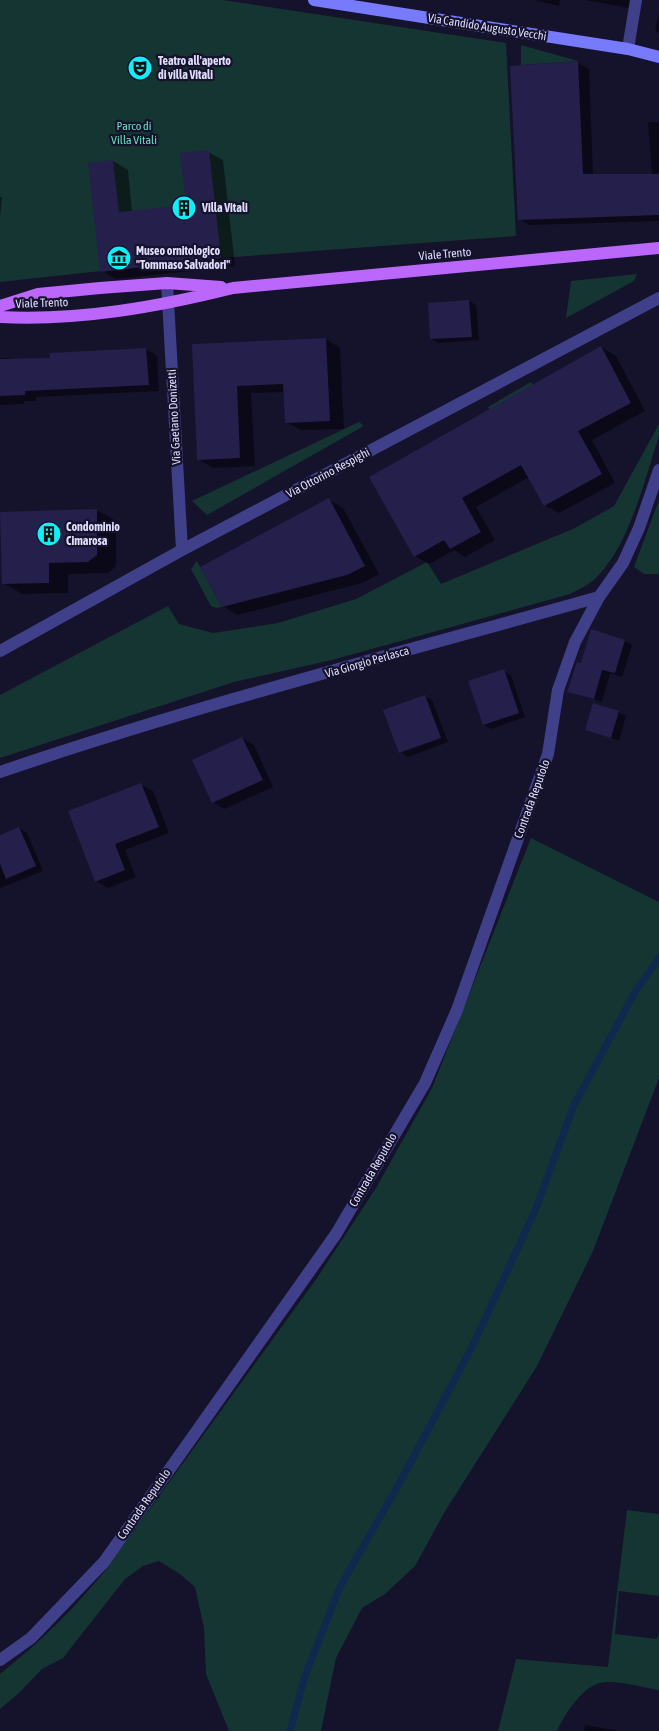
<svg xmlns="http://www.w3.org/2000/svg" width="659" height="1731" viewBox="0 0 659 1731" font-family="'Asap Condensed',sans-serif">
<rect width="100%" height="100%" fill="#15122b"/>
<!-- green -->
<path fill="#153532" d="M 0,0 L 223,0 L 506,43 L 516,236 L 221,258 L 0,282 Z
M 521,45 L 578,61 L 521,65 Z
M 637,274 L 634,281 L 566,318 L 571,281 Z
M 531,382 L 533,385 L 490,410 L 488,407 Z
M 359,422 L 363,425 L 362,427 L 207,515 L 192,501 Z
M 659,424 L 659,436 C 644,481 630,544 596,578 C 589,585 579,589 570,594 L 332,660 L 234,682 L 0,758 L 0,695 L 168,606 L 179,624 L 213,633 L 278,623 L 356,599 L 427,562 L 441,584 L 575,528 L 614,506 Z
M 659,500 L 659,574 L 644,574 L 634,567 Z
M 197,561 L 200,567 L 222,607 L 216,608 L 211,606 L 191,569 Z
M 531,838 L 659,902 L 659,1078 L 593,1251 L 537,1366 L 444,1513 L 415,1566 L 385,1594 L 362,1608 L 336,1658 L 321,1731 L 229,1731 L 206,1674 L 204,1628 L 195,1587 L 180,1574 L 159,1561 L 143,1566 L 125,1579 L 63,1658 L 42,1669 L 19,1693 L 0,1709 L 0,1674 C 41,1641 70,1613 104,1572 L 317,1278 L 376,1188 L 432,1088 Z
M 627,1510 L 659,1514 L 659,1596 L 619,1591 L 615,1634 L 657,1639 L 659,1632 L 659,1690 C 642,1687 621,1681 605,1682 C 583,1684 565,1714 557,1731 L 498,1731 L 516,1659 L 608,1667 Z"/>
<!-- shadow -->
<path fill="#0007" d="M 534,0 L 560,0 L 559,6 Z
M 586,0 L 630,0 L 629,8 Z
M 659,12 L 659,33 L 655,30 Z
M 578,63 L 589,69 L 593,176 L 652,175 L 648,122 L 659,122 L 659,221 L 530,225 L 519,219 Z
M 208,152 L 223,160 L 235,266 L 116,279 L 102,271 L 113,161 L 128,170 L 132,212 L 188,206 Z
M 0,197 L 2,197 L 0,218 Z
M 469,301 L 476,305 L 479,340 L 439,343 L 431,339 Z
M 326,339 L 340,348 L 344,429 L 301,430 L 286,422 L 285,392 L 251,393 L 255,466 L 213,468 L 198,459 L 193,345 Z
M 601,347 L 616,356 L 645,411 L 592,440 L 615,483 L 559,513 L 544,505 L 529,477 L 476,507 L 495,540 L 465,557 L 454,550 L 429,564 L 415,556 L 371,478 Z
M 146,349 L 157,356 L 159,391 L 36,397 L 36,401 L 24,401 L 24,404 L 0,405 L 0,358 L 9,358 L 14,360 L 52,359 Z
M 329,500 L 343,508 L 379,574 L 362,583 L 237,615 L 223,606 Z
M 97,510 L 116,521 L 116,566 L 108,573 L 68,574 L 68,593 L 22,594 L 3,583 Z
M 625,641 L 632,645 L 622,677 L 610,673 L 602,702 L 569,691 L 582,664 Z
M 504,671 L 511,675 L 525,717 L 491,729 L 484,725 Z
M 425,696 L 432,700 L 448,742 L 408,757 L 400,752 Z
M 618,712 L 626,716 L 619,741 L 587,729 Z
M 242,738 L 254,745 L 273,787 L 224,809 L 213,802 Z
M 141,785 L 153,791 L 169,833 L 125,850 L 136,877 L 108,888 L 96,881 Z
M 19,828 L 27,833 L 43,871 L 0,888 L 0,838 Z
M 585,1725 L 620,1731 L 621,1731 L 584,1731 Z"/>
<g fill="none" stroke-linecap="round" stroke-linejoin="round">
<!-- stream -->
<path stroke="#0f294e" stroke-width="7" d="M 290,1731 L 305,1676 L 340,1587 L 399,1484 L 472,1347 L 535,1211 L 574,1105 L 635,992 L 659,958"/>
</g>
<!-- building -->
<path fill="#251f4c" d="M 578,61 L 583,174 L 659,174 L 659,215 L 518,220 L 510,66 Z
M 209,150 L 221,258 L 100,272 L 88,163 L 113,160 L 119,212 L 186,205 L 180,153 Z
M 469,300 L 472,337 L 430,339 L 428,303 Z
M 326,338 L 330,421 L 285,423 L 283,384 L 237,386 L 240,458 L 197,460 L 192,344 Z
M 601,346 L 631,403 L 578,431 L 602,474 L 544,506 L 521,465 L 462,498 L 481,532 L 450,549 L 444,540 L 414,557 L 369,477 Z
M 146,348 L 149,385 L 25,391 L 25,395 L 0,396 L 0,359 L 50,358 L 50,353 Z
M 329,498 L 365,566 L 347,575 L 222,607 L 200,567 Z
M 97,509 L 97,555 L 88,562 L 49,563 L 49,583 L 2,584 L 0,512 Z
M 591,629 L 625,640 L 615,673 L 602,670 L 594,699 L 567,692 L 577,662 L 581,663 Z
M 504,669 L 519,713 L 483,725 L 468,681 Z
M 425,695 L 441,738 L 399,753 L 383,710 Z
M 593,703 L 619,711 L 611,738 L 585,730 Z
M 242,737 L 263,780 L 212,803 L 192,760 Z
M 141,783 L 159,827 L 115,844 L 125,870 L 95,882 L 68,811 Z
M 19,827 L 36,866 L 6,879 L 0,864 L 0,835 Z"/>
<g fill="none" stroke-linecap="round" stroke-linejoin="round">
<!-- minor -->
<path stroke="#3f4089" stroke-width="12" d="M 628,49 L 636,0
M 0,772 C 197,705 399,653 599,597"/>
<!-- tertiary -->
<path stroke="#3f4089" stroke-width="12" d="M 167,283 L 182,550
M 0,651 L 182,550 L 659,298
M 0,1660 L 31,1638 L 104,1562 L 336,1234 L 425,1083 L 457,1010 L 548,754 L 558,690 L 575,642 L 599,597 L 623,563 L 639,528 L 659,470"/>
<!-- secondary -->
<path stroke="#777bfb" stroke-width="12" d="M 314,0 L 628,49 L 659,57"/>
<!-- primary -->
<path stroke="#bc67fb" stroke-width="12" d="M 0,306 L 38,294 L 100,288 L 167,283 L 221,287
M 0,317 C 79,321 157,307 233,288 L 659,248"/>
</g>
<!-- icons -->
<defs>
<symbol id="theatre-disc" viewBox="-11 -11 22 22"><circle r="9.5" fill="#0feef9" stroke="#15122b"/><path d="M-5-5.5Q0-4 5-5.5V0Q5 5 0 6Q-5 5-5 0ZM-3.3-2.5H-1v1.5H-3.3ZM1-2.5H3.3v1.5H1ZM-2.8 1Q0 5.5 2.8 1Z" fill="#111"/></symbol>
<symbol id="building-disc" viewBox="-11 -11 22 22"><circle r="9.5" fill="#0feef9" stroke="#15122b"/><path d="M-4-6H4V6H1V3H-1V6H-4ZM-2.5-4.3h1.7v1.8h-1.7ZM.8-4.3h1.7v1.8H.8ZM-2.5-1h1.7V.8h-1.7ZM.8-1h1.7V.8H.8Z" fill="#111"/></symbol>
<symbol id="museum-disc" viewBox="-11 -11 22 22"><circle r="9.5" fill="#0feef9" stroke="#15122b"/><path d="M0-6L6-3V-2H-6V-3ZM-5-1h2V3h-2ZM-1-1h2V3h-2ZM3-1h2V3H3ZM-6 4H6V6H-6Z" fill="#111"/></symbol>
</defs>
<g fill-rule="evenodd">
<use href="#theatre-disc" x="126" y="54" width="28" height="28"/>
<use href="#building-disc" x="170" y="194" width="28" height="28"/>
<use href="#museum-disc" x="105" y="244" width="28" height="28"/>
<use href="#building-disc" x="35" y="520" width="28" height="28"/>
</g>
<g text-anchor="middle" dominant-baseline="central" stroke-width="4.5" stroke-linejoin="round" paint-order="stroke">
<!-- street labels -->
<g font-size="12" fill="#dfddfe" stroke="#15122b">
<text transform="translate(487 27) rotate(9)">Via Candido Augusto Vecchi</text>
<text transform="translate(445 254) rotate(-5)">Viale Trento</text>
<text transform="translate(42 303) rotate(-2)">Viale Trento</text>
<text transform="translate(174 417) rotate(-93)">Via Gaetano Donizetti</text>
<text transform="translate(328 473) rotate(-28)">Via Ottorino Respighi</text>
<text transform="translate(367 662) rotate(-16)">Via Giorgio Perlasca</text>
<text transform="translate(532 799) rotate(-70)">Contrada Reputolo</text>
<text transform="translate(373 1170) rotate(-60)">Contrada Reputolo</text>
<text transform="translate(144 1504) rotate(-55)">Contrada Reputolo</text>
</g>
<!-- poi labels -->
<g font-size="12" font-weight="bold" fill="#dfddfe" stroke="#15122b" text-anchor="start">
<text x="158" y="61">Teatro all'aperto<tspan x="158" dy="14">di villa Vitali</tspan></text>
<text x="202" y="208">Villa Vitali</text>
<text x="136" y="251">Museo ornitologico<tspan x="136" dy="14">"Tommaso Salvadori"</tspan></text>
<text x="66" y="527">Condominio<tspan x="66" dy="14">Cimarosa</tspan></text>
</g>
<!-- park labels -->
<g font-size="12" fill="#69debb" stroke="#15122b">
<text x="134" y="126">Parco di<tspan x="134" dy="14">Villa Vitali</tspan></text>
</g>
</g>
</svg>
